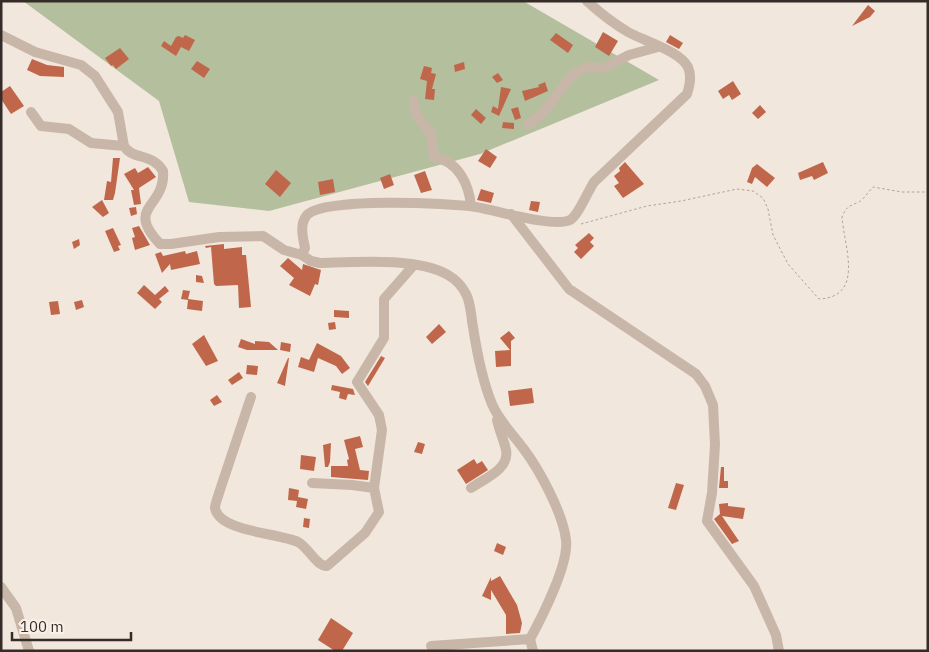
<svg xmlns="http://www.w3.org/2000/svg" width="929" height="652" viewBox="0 0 929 652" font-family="'IBM Plex Sans',sans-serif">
<rect width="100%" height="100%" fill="#f1e7dc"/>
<!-- green -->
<path fill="#b3bf9d" d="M 23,1 L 523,1 L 659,80 L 480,154 L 269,211 L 189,202 L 159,101 Z"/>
<!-- building -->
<path fill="#c0674b" d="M 868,5 L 875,11 L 870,17 L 852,26 Z
M 603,32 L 618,41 L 609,56 L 595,47 Z
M 556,33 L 573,45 L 568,53 L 550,40 Z
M 185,35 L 195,40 L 189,51 L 181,47 L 176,56 L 161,46 L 164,41 L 171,46 L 176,37 L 179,36 L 183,38 Z
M 670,35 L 683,43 L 679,49 L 666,42 Z
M 120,48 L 129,59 L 116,69 L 113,65 L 111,66 L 105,58 Z
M 32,59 L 47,65 L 64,67 L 64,77 L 40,76 L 27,70 Z
M 197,61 L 210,69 L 204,78 L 191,69 Z
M 464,62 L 465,69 L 455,72 L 454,65 Z
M 424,66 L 432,68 L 431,73 L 436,74 L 432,89 L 435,89 L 434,100 L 425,99 L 427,81 L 420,79 Z
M 498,73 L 503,80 L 497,83 L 492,77 Z
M 733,81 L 741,94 L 732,100 L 729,95 L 723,99 L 718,91 Z
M 545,82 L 548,91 L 525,101 L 522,91 L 539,87 L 538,85 Z
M 10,86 L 24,106 L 11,114 L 1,99 L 1,92 Z
M 501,87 L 511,89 L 499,116 L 491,112 L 493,106 L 498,109 Z
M 760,105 L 766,112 L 758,119 L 752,113 Z
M 518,107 L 521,118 L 515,120 L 511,109 Z
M 476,109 L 486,118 L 481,124 L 471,115 Z
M 503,122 L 514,123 L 514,129 L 502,128 Z
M 486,149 L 497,157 L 490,168 L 478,161 Z
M 113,158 L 120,158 L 115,193 L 113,200 L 104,200 L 107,181 L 111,182 Z
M 625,162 L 644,184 L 623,198 L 614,186 L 619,183 L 614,176 L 620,171 L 619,168 Z
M 823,162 L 828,173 L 814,180 L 812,176 L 800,180 L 798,173 Z
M 757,164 L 775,178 L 767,187 L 755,177 L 752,184 L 747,182 L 752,168 Z
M 148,167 L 156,177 L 139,188 L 141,204 L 134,205 L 131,190 L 134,190 L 124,174 L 135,168 L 138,173 Z
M 276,170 L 291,183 L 280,197 L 265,184 Z
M 425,171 L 432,190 L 421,193 L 414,175 Z
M 390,174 L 394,185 L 384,189 L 380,178 Z
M 333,179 L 335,192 L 320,195 L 318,182 Z
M 481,189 L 494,193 L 491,203 L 477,200 Z
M 102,200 L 109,213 L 103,217 L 92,207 Z
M 531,201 L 540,202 L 538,212 L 529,210 Z
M 136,207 L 137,214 L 131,216 L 129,208 Z
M 139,226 L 150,245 L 135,250 L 132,238 L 135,237 L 132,228 Z
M 113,228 L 121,245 L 118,246 L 120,250 L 114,252 L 105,231 Z
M 589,233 L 594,238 L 590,242 L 594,246 L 581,259 L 574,252 L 578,248 L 575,245 Z
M 79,239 L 80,245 L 74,249 L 72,242 Z
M 224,244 L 224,249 L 242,247 L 242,255 L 246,255 L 251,307 L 239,308 L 238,285 L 216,286 L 214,284 L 211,247 L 206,248 L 205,246 Z
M 185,251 L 186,254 L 197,251 L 200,264 L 171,270 L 170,264 L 162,273 L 155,254 L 161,252 L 163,256 Z
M 288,258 L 302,270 L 303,264 L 321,270 L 318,285 L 315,284 L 310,296 L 289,285 L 294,278 L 280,266 Z
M 196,275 L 202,276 L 204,283 L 196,282 Z
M 144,285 L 155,295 L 165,286 L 169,291 L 159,299 L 162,302 L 155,309 L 137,293 Z
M 183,290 L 190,291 L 188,299 L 203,301 L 202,311 L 187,309 L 188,300 L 181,299 Z
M 82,300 L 84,307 L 76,310 L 74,302 Z
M 58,301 L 60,314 L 51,315 L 49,302 Z
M 334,310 L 349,311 L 349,318 L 334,317 Z
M 335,322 L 336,329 L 329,330 L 328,323 Z
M 439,324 L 446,332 L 432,344 L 426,337 Z
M 509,331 L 515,338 L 511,341 L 511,366 L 496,367 L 495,351 L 510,350 L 500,338 Z
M 204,335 L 218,361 L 206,366 L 192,344 Z
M 241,339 L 255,344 L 255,341 L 269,342 L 278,350 L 247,350 L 238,347 Z
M 281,342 L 291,344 L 290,352 L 280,350 Z
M 317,343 L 341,356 L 350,368 L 342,374 L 336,366 L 318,358 L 314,372 L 298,367 L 301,357 L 309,360 Z
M 381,356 L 385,358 L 368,386 L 365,382 Z
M 288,358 L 289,358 L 285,386 L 277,383 Z
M 247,365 L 258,366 L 257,375 L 246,374 Z
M 239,372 L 243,378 L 232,385 L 228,380 Z
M 332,385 L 353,389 L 355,395 L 348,394 L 346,400 L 339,398 L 340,392 L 331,390 Z
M 532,388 L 534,403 L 510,406 L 508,391 Z
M 217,395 L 222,402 L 214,406 L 210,400 Z
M 360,436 L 363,447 L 355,449 L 360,470 L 369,471 L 368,480 L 331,477 L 331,466 L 348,466 L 347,460 L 349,459 L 344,440 Z
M 418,442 L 425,444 L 422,454 L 414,452 Z
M 331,443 L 330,462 L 328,467 L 325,467 L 323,445 Z
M 301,455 L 316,457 L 314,471 L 300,469 Z
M 474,459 L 477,464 L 482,461 L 488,470 L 466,484 L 457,470 Z
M 721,467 L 724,467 L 724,481 L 728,481 L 728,488 L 719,488 Z
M 676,483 L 684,485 L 676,510 L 668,508 Z
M 289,488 L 299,490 L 298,497 L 308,499 L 306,509 L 296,507 L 297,501 L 288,500 Z
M 728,503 L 728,506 L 745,508 L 743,519 L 722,516 L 739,541 L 732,544 L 714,519 L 720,514 L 719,504 Z
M 304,518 L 310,519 L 309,528 L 303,527 Z
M 497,543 L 506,547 L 503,555 L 494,551 Z
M 500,576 L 517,605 L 522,623 L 520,633 L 506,634 L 506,615 L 491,590 L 491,600 L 482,596 L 491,577 L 491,581 Z
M 331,618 L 353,633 L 342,651 L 335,651 L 318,640 Z"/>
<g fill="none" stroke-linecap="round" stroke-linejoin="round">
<!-- path -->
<path stroke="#b4a193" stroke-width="1" stroke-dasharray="2.5 2.5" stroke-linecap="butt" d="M 581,224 L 647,206 L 681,201 L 737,189 L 753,191 L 763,198 L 768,209 L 773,235 L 788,264 L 819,299 C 865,297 844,246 842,217 C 846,207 849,206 859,202 C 864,199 869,191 873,187 L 902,192 L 928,192"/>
<!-- minor -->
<path stroke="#c8b7a9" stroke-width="10" d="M 1,35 L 35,52 L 81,65 L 95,76 L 118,112 L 124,146 C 132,160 153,153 163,171 C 166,208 124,206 160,244 L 171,244 L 219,237 L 263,236 L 284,250 L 302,255 L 305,248 C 303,238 299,224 307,215 C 324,197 448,203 476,207 C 496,210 553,228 570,220 C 578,216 588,191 594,182 L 687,94 C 690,85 692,76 688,67 C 680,51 644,41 628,32 C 613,23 600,13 587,1
M 414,101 L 416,114 L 431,134 L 434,157 C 458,161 469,184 471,206
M 31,112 L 41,126 L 69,129 L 91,143 L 124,146
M 528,125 L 543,113 L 573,74 L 589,67 L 604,68 L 629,55 L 658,47
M 511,214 L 569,289 L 696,374 L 705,386 L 713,405 L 715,445 L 712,493 L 707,521 L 754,586 L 776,635 L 779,651
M 302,255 L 311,261 L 320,263 C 355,262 417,257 448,275 C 455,279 462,286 466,294 C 471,303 471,317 473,327 C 477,353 482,380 492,404 C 499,421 512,433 523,448 C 539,469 563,513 566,540 C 569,564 542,617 530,639 L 533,651
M 251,397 L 219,493 C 218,497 215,504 215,508 C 219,532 279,533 298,542 C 308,547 317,567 327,566 L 365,533 L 379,512 L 374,488 L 382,430 L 379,415 L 357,382 L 384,338 L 384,299 L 413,266
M 312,483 L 352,485 L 374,488
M 471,488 C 484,479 510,469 506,450 C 504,440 499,430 497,420
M 1,587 L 16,608 L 29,651
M 431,646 L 530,639"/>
</g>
<!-- border -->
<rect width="929" height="652" fill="none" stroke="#352c28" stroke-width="5"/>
<!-- scale -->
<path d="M12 632v8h119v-8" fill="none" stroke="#352c28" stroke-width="2.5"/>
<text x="20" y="632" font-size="15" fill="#352c28" stroke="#f9f1e8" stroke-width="4" paint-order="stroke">100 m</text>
</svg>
